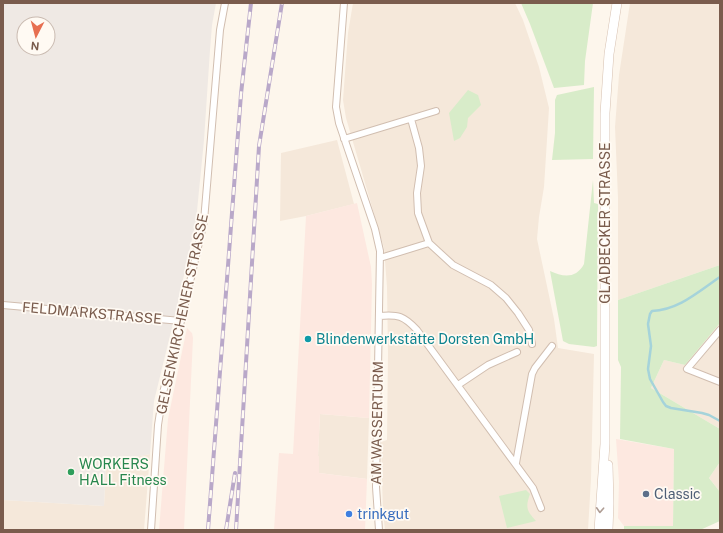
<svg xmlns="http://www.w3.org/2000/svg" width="723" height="533" viewBox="0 0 723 533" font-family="'Public Sans',sans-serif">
<rect width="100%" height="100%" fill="#fdf6ec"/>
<!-- residential -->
<path fill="#f5e8da" d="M 353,3 L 515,3 L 523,20 L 539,67 L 549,108 L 544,187 L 539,217 L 537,239 L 554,319 L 558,348 L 594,354 L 591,479 L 588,530 L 385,530 L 383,513 L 381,442 L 387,440 L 388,353 L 387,287 L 384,248 L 346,118 L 343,100 L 348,33 Z
M 630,3 L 720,3 L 720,265 L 618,300 L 618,198 L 615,127 L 619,75 Z
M 337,140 L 354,204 L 306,216 L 280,221 L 281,153 Z
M 720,323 L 720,429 L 651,388 L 664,360 L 685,365 Z
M 320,414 L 369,418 L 367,479 L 319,473 L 319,456 L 318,456 Z
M 150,454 L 144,530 L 3,530 L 3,500 L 104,506 L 106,463 Z
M 720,462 L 720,492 L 709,478 Z"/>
<!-- commercial -->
<path fill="#fde8e0" d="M 357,203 L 371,267 L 372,284 L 369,418 L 320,414 L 318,456 L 319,456 L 319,473 L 367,479 L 365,530 L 274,530 L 279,453 L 293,454 L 306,216 Z
M 187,328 L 192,333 L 193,338 L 184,530 L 159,530 L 168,419 Z
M 616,439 L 674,449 L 673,526 L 624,526 L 618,518 L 619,482 Z"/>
<!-- industrial -->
<path fill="#efe9e4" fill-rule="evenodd" d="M 3,3 L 216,3 L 212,25 L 210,50 L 204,140 L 196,221 L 176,311 L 154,401 L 150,454 L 106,463 L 104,506 L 3,500 ZM 24,24 L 48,24 L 48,48 L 24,48 Z"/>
<!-- green -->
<path fill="#d8ecc9" d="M 521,3 L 593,3 L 585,61 L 584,85 L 554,88 L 530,24 Z
M 594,87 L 593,159 L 552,160 L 555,133 L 555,100 L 557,95 Z
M 468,90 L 478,95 L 481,105 L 468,118 L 467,127 L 460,138 L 454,141 L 449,113 Z
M 593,180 L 594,203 L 598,204 L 597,343 L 597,346 L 594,347 L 569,344 L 563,341 L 550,271 C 563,277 576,279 584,264 Z
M 720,265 L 720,323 L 685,365 L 664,360 L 651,388 L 720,429 L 720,462 L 709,478 L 720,492 L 720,521 L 700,530 L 624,530 L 624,526 L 673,526 L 674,449 L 620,439 L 621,367 L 618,360 L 618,300 Z
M 526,490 L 530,494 C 525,508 527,511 536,521 L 507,528 L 499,496 Z"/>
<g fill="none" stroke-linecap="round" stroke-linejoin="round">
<!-- stream -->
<path stroke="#a5d3da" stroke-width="2.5" d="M 720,277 C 699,291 679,310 652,311 L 650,314 L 648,324 L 651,346 L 648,369 L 650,379 L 663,402 L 666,406 L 671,408 L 702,413 L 709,415 L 720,421"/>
<defs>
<path id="street" d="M 344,3 L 336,107 L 339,123 L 375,229 L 380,251 L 376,487 L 379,530
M 411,119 L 419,148 L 421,166 L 417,193 L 418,213 L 429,243 L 453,265 L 491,285 L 506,298 L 518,313 L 529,330 L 532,344
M 344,139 L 436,111
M 380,258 L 429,243
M 3,305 L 181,321
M 379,316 C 398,314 404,316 417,330 L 533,488 L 541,508
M 720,330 L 687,369 L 720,382
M 458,385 L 488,365 L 517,352
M 516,463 L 532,374 L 535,368 L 552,346
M 151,530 L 158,425 L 163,393 L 181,321 L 204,221 L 220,30 L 225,3"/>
<path id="secondary" d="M 599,530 L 605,444 L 605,113 L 609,54 L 617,3
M 608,530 L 609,503 L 608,465"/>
</defs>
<!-- street casing -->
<use href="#street" stroke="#d1beb0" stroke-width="8"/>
<!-- secondary casing -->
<use href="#secondary" stroke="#d6c0b0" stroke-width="10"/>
<!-- street -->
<use href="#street" stroke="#fff" stroke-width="6"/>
<!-- secondary -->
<use href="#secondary" stroke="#fff" stroke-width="9"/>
<defs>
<path id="rail" d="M 208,530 L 241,94 L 251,3
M 226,530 L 235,473
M 236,530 L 259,146 L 282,3"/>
</defs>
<!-- rail casing -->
<use href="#rail" stroke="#b9a8c9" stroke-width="4"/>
<!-- rail -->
<use href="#rail" stroke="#fffaf3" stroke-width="2.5" stroke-dasharray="8" stroke-linecap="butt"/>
</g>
<!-- one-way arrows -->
<defs><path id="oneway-chevron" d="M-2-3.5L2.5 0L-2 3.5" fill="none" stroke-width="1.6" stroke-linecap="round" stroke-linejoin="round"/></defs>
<use stroke="#af9d94" href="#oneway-chevron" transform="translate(600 510) rotate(93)"/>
<!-- markers -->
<circle fill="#0f9aa8" stroke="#fffaf3" stroke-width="1.5" cx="308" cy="339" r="4"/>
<circle fill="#2e9e5b" stroke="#fffaf3" stroke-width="1.5" cx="71" cy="472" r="4"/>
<circle fill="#5c6f8a" stroke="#fffaf3" stroke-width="1.5" cx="646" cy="494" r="4"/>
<circle fill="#3f7fe0" stroke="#fffaf3" stroke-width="1.5" cx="349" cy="514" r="4"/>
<g text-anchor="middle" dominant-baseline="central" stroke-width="3.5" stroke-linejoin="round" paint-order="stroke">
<!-- street labels -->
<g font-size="14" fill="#7a5c4d" stroke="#fffaf3">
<text transform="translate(605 223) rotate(-90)">GLADBECKER STRASSE</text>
<text transform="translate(92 313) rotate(5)">FELDMARKSTRASSE</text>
<text transform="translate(182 314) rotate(-78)">GELSENKIRCHENER STRASSE</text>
<text transform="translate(377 423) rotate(-89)">AM WASSERTURM</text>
</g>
<!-- culture labels -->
<g font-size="14" fill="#0d838f" stroke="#fffaf3" text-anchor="start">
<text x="316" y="339">Blindenwerkstätte Dorsten GmbH</text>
</g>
<!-- leisure labels -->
<g font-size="14" fill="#27864d" stroke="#fffaf3" text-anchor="start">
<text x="79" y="464">WORKERS<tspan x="79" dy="16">HALL Fitness</tspan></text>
</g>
<!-- service labels -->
<g font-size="14" fill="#4e5e75" stroke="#fffaf3" text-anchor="start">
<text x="654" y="494">Classic</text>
</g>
<!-- shop labels -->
<g font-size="14" fill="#366cbe" stroke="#fffaf3" text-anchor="start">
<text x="357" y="514">trinkgut</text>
</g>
</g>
<!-- border -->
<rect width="723" height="533" fill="none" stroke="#7a5c4d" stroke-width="8"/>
<!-- north arrow -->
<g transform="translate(36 36) rotate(186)"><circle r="19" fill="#fffaf3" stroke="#cabbb1"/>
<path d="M0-3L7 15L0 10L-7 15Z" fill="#e76f51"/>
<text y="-6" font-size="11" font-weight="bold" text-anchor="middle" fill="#7a5c4d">N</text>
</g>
</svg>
